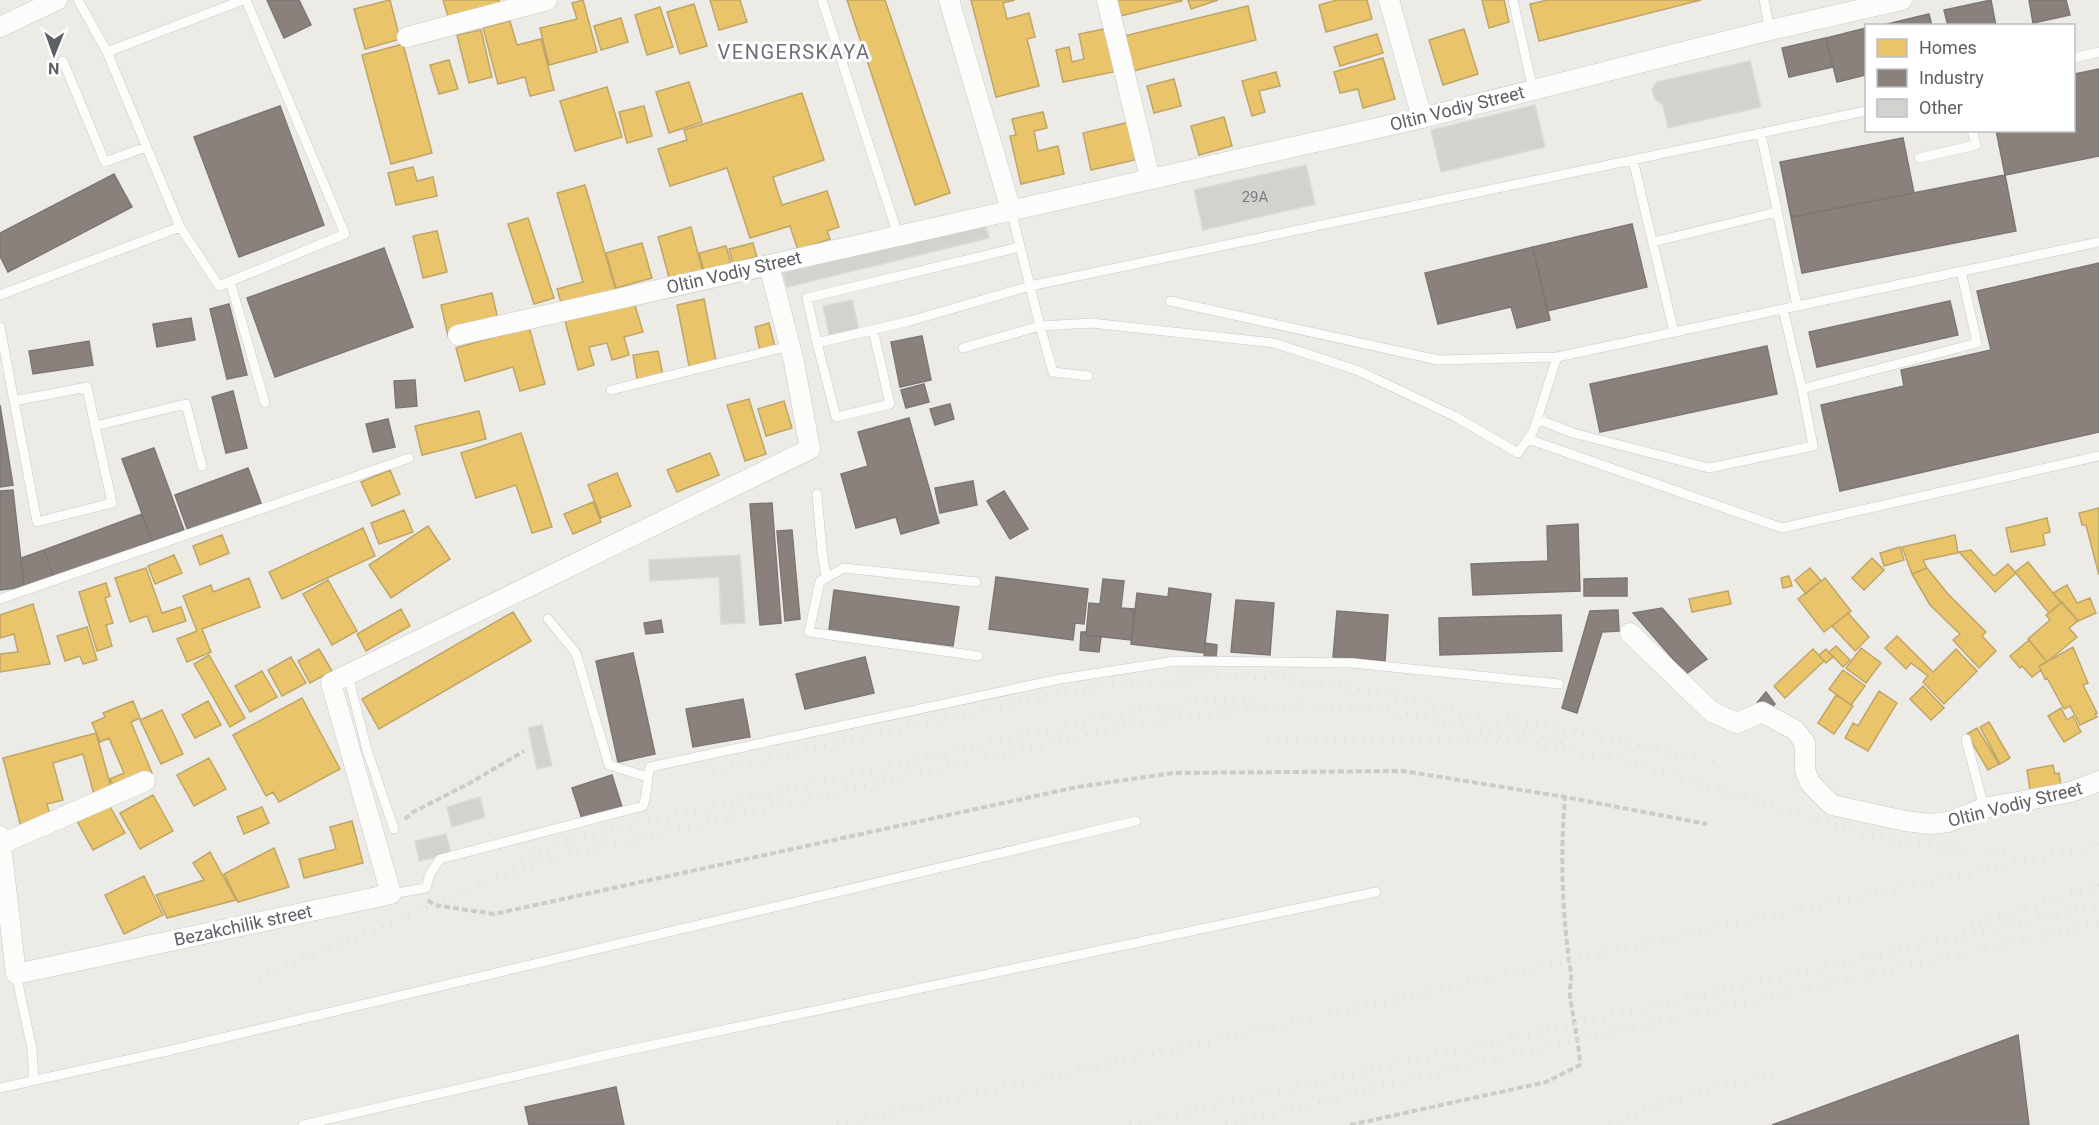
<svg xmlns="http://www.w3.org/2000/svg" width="2099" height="1125" viewBox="0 0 2099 1125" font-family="Roboto,sans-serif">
<rect width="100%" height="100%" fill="#ecebe6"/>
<!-- homes -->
<path fill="#e9c46a" stroke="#bfa668" stroke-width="1.5" d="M 390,0 L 400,39 L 365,49 L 354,9 Z
M 443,0 L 499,0 L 502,8 L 450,23 Z
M 583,0 L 597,52 L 549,65 L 540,28 L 577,19 L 572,3 Z
M 710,0 L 740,0 L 747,22 L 719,30 Z
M 847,0 L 885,0 L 950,193 L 915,205 Z
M 971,0 L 1015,0 L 1003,3 L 1007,19 L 1029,13 L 1035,37 L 1027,39 L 1039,86 L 996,97 Z
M 1116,0 L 1182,0 L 1182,1 L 1120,16 Z
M 1188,0 L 1218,0 L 1191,9 Z
M 1337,0 L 1367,0 L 1372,19 L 1326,32 L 1319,5 Z
M 1482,0 L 1504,0 L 1509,22 L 1489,28 Z
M 1548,0 L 1701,0 L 1539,41 L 1530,4 Z
M 694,4 L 707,46 L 680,54 L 667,12 Z
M 1248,6 L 1256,40 L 1133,71 L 1124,36 Z
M 660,7 L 673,47 L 647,55 L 635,15 Z
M 621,18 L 628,42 L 601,50 L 594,26 Z
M 510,21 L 517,45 L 541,39 L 554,90 L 530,96 L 525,77 L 498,84 L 483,28 Z
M 1109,28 L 1118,71 L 1063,82 L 1056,50 L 1069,47 L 1072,62 L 1084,59 L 1079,34 Z
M 1464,29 L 1478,74 L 1443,85 L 1429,40 Z
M 481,30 L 492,77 L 469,83 L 457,35 Z
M 1377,34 L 1383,53 L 1340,66 L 1334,47 Z
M 403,44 L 432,153 L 391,164 L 362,55 Z
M 1383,58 L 1395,99 L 1363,108 L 1358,89 L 1340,93 L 1334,72 Z
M 449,60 L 458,89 L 439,94 L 430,65 Z
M 1276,72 L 1280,86 L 1259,91 L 1265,112 L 1252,116 L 1242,81 Z
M 1174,79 L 1181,106 L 1154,113 L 1147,86 Z
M 689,82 L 702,122 L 669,133 L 656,92 Z
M 607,87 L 622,137 L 575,151 L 560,101 Z
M 802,93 L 824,160 L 773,177 L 782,205 L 827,191 L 839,227 L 827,231 L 830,239 L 798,250 L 790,226 L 750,238 L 727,168 L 670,186 L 658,149 L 687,140 L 684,130 Z
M 644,106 L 652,136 L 627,143 L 619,112 Z
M 1043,112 L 1047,128 L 1034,131 L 1038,151 L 1058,146 L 1064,174 L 1021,184 L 1010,136 L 1016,135 L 1012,119 Z
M 1224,117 L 1232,146 L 1199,155 L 1191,126 Z
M 1130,122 L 1139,159 L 1091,170 L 1083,133 Z
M 413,167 L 417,181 L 433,177 L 437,196 L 396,205 L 388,173 Z
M 585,185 L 616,291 L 562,306 L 557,289 L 583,282 L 557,193 Z
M 528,218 L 554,298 L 534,304 L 508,224 Z
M 691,227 L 703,272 L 670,281 L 658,237 Z
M 437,231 L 447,272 L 423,278 L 413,236 Z
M 642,243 L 652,278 L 616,288 L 606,253 Z
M 753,243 L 757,257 L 733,263 L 729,249 Z
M 726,246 L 731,264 L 704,271 L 699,253 Z
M 492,293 L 499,324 L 448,336 L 441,305 Z
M 704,299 L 716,361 L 689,366 L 677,305 Z
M 634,302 L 643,332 L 624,337 L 629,355 L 612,360 L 607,343 L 589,347 L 594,365 L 578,370 L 565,321 Z
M 769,323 L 775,347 L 760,351 L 755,327 Z
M 529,327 L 545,384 L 520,391 L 513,367 L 465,381 L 456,348 Z
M 658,351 L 663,375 L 637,379 L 633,355 Z
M 749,399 L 766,454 L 745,461 L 727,405 Z
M 784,401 L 792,428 L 766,436 L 758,409 Z
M 479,411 L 486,439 L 422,455 L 415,426 Z
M 521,433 L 552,527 L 532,533 L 516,485 L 476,498 L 461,453 Z
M 710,453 L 719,475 L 677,492 L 667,470 Z
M 390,470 L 400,494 L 372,506 L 361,482 Z
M 617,473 L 631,506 L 601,518 L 588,485 Z
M 593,502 L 601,522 L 573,534 L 564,514 Z
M 2099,508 L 2099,575 L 2086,525 L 2082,525 L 2079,513 Z
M 404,510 L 413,532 L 379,544 L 371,523 Z
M 2047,518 L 2050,532 L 2043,534 L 2045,545 L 2011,552 L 2006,528 Z
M 428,526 L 450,559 L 391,598 L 369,565 Z
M 363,528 L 375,556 L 282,599 L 269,572 Z
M 222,535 L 229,553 L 200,565 L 193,546 Z
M 1955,535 L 1958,553 L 1923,560 L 1927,568 L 1912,574 L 1902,547 Z
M 1900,547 L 1904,560 L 1884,566 L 1880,553 Z
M 1971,550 L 1994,576 L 2008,564 L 2016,573 L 1995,592 L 1959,552 Z
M 174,555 L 182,573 L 155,584 L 148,566 Z
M 1872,558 L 1884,570 L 1864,590 L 1852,578 Z
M 2028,562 L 2061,603 L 2049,613 L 2015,572 Z
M 146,568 L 162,613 L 181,607 L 186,621 L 153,632 L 147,616 L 130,622 L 115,578 Z
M 1810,568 L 1821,581 L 1806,594 L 1795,580 Z
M 1927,568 L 1948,594 L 1986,632 L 1982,636 L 1996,651 L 1979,668 L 1953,640 L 1960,634 L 1930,605 L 1912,574 Z
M 1789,576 L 1792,586 L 1783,588 L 1781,578 Z
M 249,578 L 260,607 L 202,629 L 211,652 L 187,662 L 177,639 L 197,631 L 183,596 L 211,585 L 213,592 Z
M 1825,578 L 1851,611 L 1824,632 L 1798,599 Z
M 328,580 L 357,631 L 332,645 L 303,594 Z
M 106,583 L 110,596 L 105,598 L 113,623 L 106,625 L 112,646 L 97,651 L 79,592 Z
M 2067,585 L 2077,603 L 2090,598 L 2096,613 L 2078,621 L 2053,593 Z
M 1728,591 L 1731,604 L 1692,612 L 1689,599 Z
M 2062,602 L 2078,621 L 2069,628 L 2077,637 L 2047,662 L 2028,639 L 2050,620 L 2046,615 Z
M 33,604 L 50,664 L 0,672 L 0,654 L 18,652 L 14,634 L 0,638 L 0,615 Z
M 401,609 L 410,626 L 366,651 L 357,634 Z
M 513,612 L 531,641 L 379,729 L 362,699 Z
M 1848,613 L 1869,637 L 1855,651 L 1832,626 Z
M 87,627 L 97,660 L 83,664 L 80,656 L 65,661 L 57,636 Z
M 1897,636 L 1933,672 L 1956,649 L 1977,671 L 1944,704 L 1923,682 L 1928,676 L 1911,663 L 1906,669 L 1885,648 Z
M 2029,640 L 2047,662 L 2039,666 L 2041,670 L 2032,677 L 2022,666 L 2020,668 L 2010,656 Z
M 1836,646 L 1850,660 L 1843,667 L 1829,652 Z
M 2073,647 L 2088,683 L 2083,685 L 2097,713 L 2095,714 L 2097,717 L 2080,725 L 2070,706 L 2064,709 L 2047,678 L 2045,679 L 2039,666 Z
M 1861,648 L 1881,663 L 1866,683 L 1846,668 Z
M 319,649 L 332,671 L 310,683 L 298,661 Z
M 1813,649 L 1824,661 L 1785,698 L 1774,686 Z
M 1826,649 L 1833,657 L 1826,663 L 1819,655 Z
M 209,655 L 245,718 L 230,727 L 194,664 Z
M 291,657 L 306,683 L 282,696 L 268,670 Z
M 1843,670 L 1865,686 L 1851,705 L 1829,689 Z
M 262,671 L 277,697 L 250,712 L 235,686 Z
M 1923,686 L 1944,708 L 1931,720 L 1910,699 Z
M 1879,691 L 1897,703 L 1868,751 L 1845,738 L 1853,723 L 1858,726 Z
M 1836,695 L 1853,706 L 1834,734 L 1818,723 Z
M 302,698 L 340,769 L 279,802 L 273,792 L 266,796 L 233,735 Z
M 133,701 L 140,718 L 131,722 L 152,773 L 114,788 L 110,779 L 124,773 L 109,738 L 100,742 L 92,723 L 105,717 L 103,713 Z
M 208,701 L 221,725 L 195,738 L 182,715 Z
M 2061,708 L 2067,720 L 2073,716 L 2081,732 L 2064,742 L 2048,716 Z
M 162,710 L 183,754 L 161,764 L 140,720 Z
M 1989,722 L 2010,758 L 2000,764 L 1980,727 Z
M 1977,728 L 1999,764 L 1988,770 L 1967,734 Z
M 96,733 L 113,794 L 95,798 L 83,754 L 53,763 L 63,800 L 47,804 L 51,819 L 21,827 L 3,758 Z
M 209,758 L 226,789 L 194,806 L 177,775 Z
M 2053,765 L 2055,774 L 2059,773 L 2061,785 L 2030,790 L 2027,770 Z
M 153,795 L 173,831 L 140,849 L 120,813 Z
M 109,805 L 125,833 L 93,850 L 77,821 Z
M 262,807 L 269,823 L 244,834 L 237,817 Z
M 352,821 L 363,863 L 304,878 L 299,859 L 336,849 L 330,827 Z
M 274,848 L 289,887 L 238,902 L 224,874 Z
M 210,852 L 236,900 L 167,918 L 156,895 L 204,880 L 193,863 Z
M 144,876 L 163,915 L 124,934 L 105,895 Z"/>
<!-- industry -->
<path fill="#8a817c" stroke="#7c7775" stroke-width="1.5" d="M 267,0 L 299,0 L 311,25 L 284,38 Z
M 1991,0 L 1996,26 L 1948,26 L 1944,10 Z
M 2029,0 L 2066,0 L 2070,15 L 2033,23 Z
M 1929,14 L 1932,26 L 1879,26 Z
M 1866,28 L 1866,75 L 1837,82 L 1826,38 Z
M 1826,38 L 1833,67 L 1789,77 L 1782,48 Z
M 2099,69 L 2099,156 L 2005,175 L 1996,130 L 2074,130 L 2074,74 Z
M 280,106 L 324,225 L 239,257 L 194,137 Z
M 1903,138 L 1914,193 L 1791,217 L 1780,162 Z
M 114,174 L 132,207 L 8,272 L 0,256 L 0,233 Z
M 2005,175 L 2016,231 L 1802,273 L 1791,217 Z
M 1632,224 L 1647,287 L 1547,311 L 1533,247 Z
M 1533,247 L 1550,320 L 1517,328 L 1511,307 L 1438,324 L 1425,273 Z
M 384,248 L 413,327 L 275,377 L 247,298 Z
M 2099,263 L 2099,432 L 1840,491 L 1821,405 L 1904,386 L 1901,370 L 1991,350 L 1977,291 Z
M 1950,301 L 1958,335 L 1817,367 L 1809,332 Z
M 229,304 L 247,375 L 227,379 L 210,309 Z
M 191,318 L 195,340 L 157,347 L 153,324 Z
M 922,336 L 931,380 L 900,387 L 891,342 Z
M 89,341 L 93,365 L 33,374 L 29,351 Z
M 1767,346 L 1777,394 L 1600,432 L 1590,384 Z
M 415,380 L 417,406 L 396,408 L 394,381 Z
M 924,384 L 929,402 L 906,408 L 901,390 Z
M 233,391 L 247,448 L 226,453 L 212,397 Z
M 950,404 L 954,419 L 935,425 L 930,409 Z
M 0,405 L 13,485 L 0,487 Z
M 909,418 L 939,523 L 901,534 L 896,517 L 856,528 L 841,474 L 868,466 L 858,432 Z
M 388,419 L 395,447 L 373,452 L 366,424 Z
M 154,448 L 184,530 L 152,541 L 122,459 Z
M 248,468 L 261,503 L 188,531 L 175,495 Z
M 973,481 L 977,505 L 940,513 L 935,488 Z
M 13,490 L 24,587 L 0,590 L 0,491 Z
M 1004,491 L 1028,529 L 1010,539 L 987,501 Z
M 772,503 L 781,623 L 760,625 L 750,504 Z
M 142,514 L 152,541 L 54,578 L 44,550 Z
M 1578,524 L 1580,591 L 1473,595 L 1471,564 L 1548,561 L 1547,526 Z
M 792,530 L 800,619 L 785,621 L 777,531 Z
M 44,550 L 54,578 L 24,587 L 21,558 Z
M 996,577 L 1088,589 L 1084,624 L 1075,623 L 1073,640 L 989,629 Z
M 1627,578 L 1627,596 L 1584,596 L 1584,579 Z
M 1103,579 L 1124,581 L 1121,608 L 1134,609 L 1131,640 L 1086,635 L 1089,603 L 1100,604 Z
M 1169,588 L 1211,594 L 1204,653 L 1131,644 L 1137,593 L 1168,597 Z
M 834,590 L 959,607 L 953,646 L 829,630 Z
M 1236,600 L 1274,603 L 1270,655 L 1231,652 Z
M 1662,608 L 1707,659 L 1686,674 L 1633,613 Z
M 1618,610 L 1619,631 L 1602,632 L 1577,713 L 1562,708 L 1590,611 Z
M 1337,611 L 1388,615 L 1385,661 L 1333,657 Z
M 1561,615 L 1562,651 L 1440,655 L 1439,618 Z
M 661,620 L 663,632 L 646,634 L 644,623 Z
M 1081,632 L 1086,632 L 1086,635 L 1101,637 L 1099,652 L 1080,650 Z
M 1205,643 L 1217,645 L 1216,659 L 1204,658 Z
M 633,653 L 655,754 L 618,762 L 596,661 Z
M 865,657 L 874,693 L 805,709 L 796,674 Z
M 1766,692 L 1775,704 L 1768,712 L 1757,703 Z
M 743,699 L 750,737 L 693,747 L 686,709 Z
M 612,775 L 622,807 L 582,819 L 572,788 Z
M 2018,1035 L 2029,1125 L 1772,1125 Z
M 616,1087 L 624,1125 L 529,1125 L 525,1107 Z"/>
<!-- building -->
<path fill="#d3d2cf" stroke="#dbdad6" stroke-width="1.5" d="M 1750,61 L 1761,107 L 1668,128 L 1663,105 L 1655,99 L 1652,89 L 1657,82 Z
M 1535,105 L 1545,147 L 1441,172 L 1431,130 Z
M 1306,165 L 1315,204 L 1203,230 L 1194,190 Z
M 985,223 L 989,238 L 787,287 L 783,273 Z
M 852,300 L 859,330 L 830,337 L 823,306 Z
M 740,555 L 745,623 L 721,624 L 719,577 L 650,581 L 649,560 Z
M 542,725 L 552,766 L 537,769 L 528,728 Z
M 480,797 L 485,817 L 452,827 L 447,807 Z
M 446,834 L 451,854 L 419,861 L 415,841 Z"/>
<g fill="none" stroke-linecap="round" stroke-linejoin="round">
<defs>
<path id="service" d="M 78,0 L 107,52
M 243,0 L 107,52 L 180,227 L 219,286 L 345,234 L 246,0
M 822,0 L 898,235
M 1513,0 L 1533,90
M 1764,0 L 1770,30
M 2074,58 L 2099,52
M 63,61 L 105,162 L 146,147
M 1761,134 L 1797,306
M 1919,158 L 1976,145 L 1972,130
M 1633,160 L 1674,332
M 1011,210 L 1040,326 L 1091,323 L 1274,343 L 1359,371 L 1456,417 L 1518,453 L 1533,432 L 1557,357 L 2099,242
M 1653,242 L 1777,212
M 1020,247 L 807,298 L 817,343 L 910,321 L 1030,286 L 1866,111
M 230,281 L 265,403
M 0,295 L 180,227
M 1170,301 L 1438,360 L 1557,357
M 1783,309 L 1802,389 L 1977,343 L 1961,271
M 0,327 L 37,522 L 112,503 L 95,426 L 186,404 L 202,466
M 817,343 L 836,417 L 890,404 L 873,330
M 963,348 L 1040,326 L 1053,372 L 1088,376
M 611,390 L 790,346
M 14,401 L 87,387 L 95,426
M 1537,419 L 1573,433 L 1709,468 L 1813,446 L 1802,389
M 1528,439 L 1782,528 L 2099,456
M 817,494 L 822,551 L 826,577
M 976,582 L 844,568 L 820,581 L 809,632 L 978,656
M 0,599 L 409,458
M 548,619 L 576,653 L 609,765 L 647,777
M 348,675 L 367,750 L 394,829
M 1966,739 L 1984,808
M 391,894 L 426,888 L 430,874 L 440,859 L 643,806 C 648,793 646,780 650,767 L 1060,679 L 1176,661 L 1352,663 L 1559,684
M 16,974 L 32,1049 L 34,1081
M 0,1088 L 167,1051 L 1136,821
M 303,1125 L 610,1054 L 1376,892"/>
<path id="minor" d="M 949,0 L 1011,210
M 1107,0 L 1150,178
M 1389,0 L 1422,118
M 0,27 L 57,0
M 407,37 L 547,0
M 458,335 L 1422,118 L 1770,30 L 1902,0
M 1630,633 L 1712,712 L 1737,723 L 1762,712 L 1795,730 L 1805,743 L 1805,770 L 1810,783 L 1832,805 L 1905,821 L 1931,824 L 1948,822 L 1984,808 L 2071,792 L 2099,781
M 0,836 L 16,974 L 391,894 L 331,683 L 810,449 L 794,362 L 769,265
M 1,844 L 145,781"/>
</defs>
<!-- service casing -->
<use href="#service" stroke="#c9c9c8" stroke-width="10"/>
<!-- minor casing -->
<use href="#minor" stroke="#c9c9c8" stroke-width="21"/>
<!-- path -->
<path stroke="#c8cccb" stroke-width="4" stroke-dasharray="6 3" stroke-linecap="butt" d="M 405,819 L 413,812 L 470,783 L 524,751
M 428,900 L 434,905 L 494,914 L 1077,787 L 1173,773 L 1403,771 L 1565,797 L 1707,824
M 1350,1125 L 1546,1082 L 1580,1065 C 1579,1041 1573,1019 1570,996 C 1569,988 1572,981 1571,973 C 1562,915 1560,856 1565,797"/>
<!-- service -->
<use href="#service" stroke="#fcfcfb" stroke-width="9"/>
<!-- minor -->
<use href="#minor" stroke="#fcfcfb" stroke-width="20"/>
<!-- rail -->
<path stroke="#e3e3e3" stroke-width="4.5" stroke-dasharray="1.5 8" stroke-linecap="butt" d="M 1508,718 L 1714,762
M 1268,739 L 1502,743
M 1608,756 L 1855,831 L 1904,843 L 1939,848 L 2012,849
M 713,771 L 1034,699 L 1125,683 L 1198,679 L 1272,678 L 1327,684 L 1411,699 L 1568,744
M 513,865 L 534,854 L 598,833 L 1117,714 L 1194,702 L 1261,701
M 1962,929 L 2099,885
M 259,977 L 441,902 L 490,880 L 567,855 L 1128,725 L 1212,713 L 1306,704 L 1374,709 L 1419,716 L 1529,744 L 1615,758
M 837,1125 L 1692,933 L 2099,845
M 1130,1125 L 2099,905
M 1226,1125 L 1490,1060 L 2099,923
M 1609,1125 L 1656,1106 L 1714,1088 L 1779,1073"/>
</g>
<g text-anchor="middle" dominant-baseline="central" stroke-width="6" stroke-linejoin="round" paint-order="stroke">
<!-- number labels -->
<g font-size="15" fill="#7b7d80">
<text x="1255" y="197">29А</text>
</g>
<!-- street labels -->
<g font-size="18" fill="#5c5f64" stroke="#fff">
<text transform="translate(1457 108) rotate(-14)">Oltin Vodiy Street</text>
<text transform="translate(734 272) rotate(-13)">Oltin Vodiy Street</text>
<text transform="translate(2015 804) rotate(-14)">Oltin Vodiy Street</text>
<text transform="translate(243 925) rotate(-12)">Bezakchilik street</text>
</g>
<!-- neighbourhood labels -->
<g font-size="20" letter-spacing="1.5" fill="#6d7076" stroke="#fff">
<text x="794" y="52">VENGERSKAYA</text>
</g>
</g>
<!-- legend -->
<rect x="1865" y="24" width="210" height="108" fill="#ffffff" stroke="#bebfc1" stroke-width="1.5"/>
<rect x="1877" y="39" width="30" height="18" fill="#e9c46a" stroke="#bebfc1" stroke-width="1.5"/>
<text x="1919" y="54" font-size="18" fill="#5c5f64">Homes</text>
<rect x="1877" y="69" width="30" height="18" fill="#8a817c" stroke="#bebfc1" stroke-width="1.5"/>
<text x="1919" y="84" font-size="18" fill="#5c5f64">Industry</text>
<rect x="1877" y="99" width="30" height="18" fill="#d3d2cf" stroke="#bebfc1" stroke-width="1.5"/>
<text x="1919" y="114" font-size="18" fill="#5c5f64">Other</text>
<!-- north arrow -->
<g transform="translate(54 54) rotate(181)" stroke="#ffffff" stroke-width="4.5" paint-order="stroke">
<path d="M0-4.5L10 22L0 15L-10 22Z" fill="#5c5f64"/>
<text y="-9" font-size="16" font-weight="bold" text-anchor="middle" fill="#5c5f64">N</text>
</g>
</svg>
